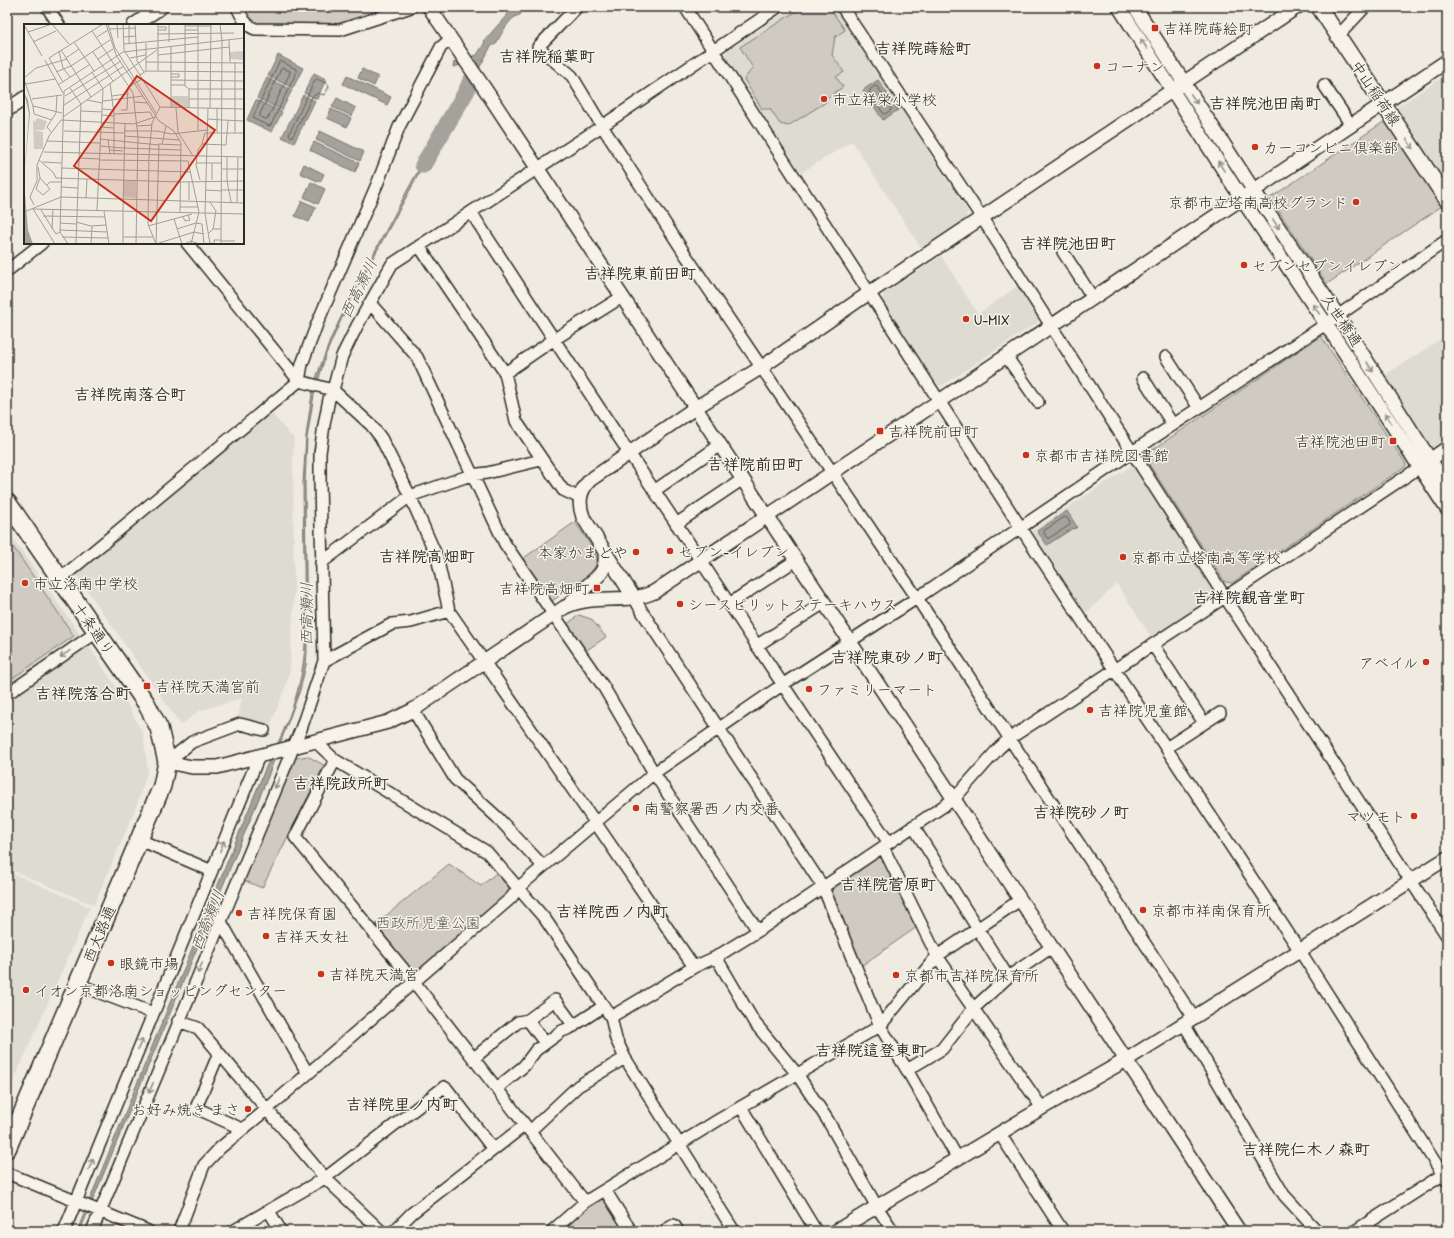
<svg xmlns="http://www.w3.org/2000/svg" width="1454" height="1238" viewBox="0 0 1454 1238" font-family="'Patrick Hand','Klee One',sans-serif">
<rect width="100%" height="100%" fill="#efebe0"/>
<filter id="ink" filterUnits="userSpaceOnUse"><feTurbulence type="fractalNoise" baseFrequency=".025" numOctaves="2"/><feDisplacementMap in="SourceGraphic" scale="8" xChannelSelector="R" yChannelSelector="G"/><feConvolveMatrix kernelMatrix="1 2 1 2 8 2 1 2 1" color-interpolation-filters="sRGB"/></filter>
<g filter="url(#ink)">
<!-- built -->
<path fill="#dedbd1" d="M 793,7 L 834,7 L 967,210 L 966,219 L 921,248 L 852,141 L 801,173 L 725,56 L 727,51 Z
M 1447,74 L 1447,185 L 1396,108 Z
M 941,256 L 978,314 L 1019,285 L 1039,316 L 1038,322 L 942,386 L 937,385 L 882,300 L 884,293 Z
M 1447,335 L 1447,438 L 1433,448 L 1385,375 Z
M 270,411 L 290,435 L 294,436 L 293,458 L 294,596 L 290,669 L 286,686 L 270,726 L 240,720 L 237,722 L 242,698 L 199,711 L 181,725 L 74,571 Z
M 1134,464 L 1216,589 L 1215,595 L 1151,637 L 1117,584 L 1086,613 L 1032,531 Z
M 7,530 L 81,636 L 7,688 Z
M 87,644 L 125,700 L 143,734 L 148,770 L 135,810 L 94,905 L 7,868 L 7,702 Z
M 7,871 L 90,907 L 7,1096 Z"/>
<!-- green -->
<path fill="#cfcbc2" stroke="#7d7b76" d="M 243,7 L 399,7 L 338,24 L 252,23 L 249,21 Z
M 803,7 L 829,7 L 845,30 L 835,37 L 832,55 L 844,72 L 836,77 L 843,87 L 825,99 L 826,102 L 788,126 L 780,124 L 770,109 L 762,109 L 744,79 L 753,68 L 740,47 Z
M 1385,121 L 1442,206 L 1327,284 L 1270,198 Z
M 1321,336 L 1406,464 L 1406,466 L 1232,583 L 1225,582 L 1145,458 L 1145,455 Z
M 575,522 L 596,553 L 596,565 L 591,574 L 552,601 L 548,600 L 521,560 Z
M 7,538 L 74,636 L 7,682 Z
M 579,615 L 591,619 L 606,637 L 584,652 L 566,625 Z
M 307,756 L 324,765 L 262,888 L 241,879 L 291,759 Z
M 877,857 L 885,859 L 917,927 L 861,966 L 831,893 L 834,886 Z
M 449,864 L 481,886 L 496,873 L 509,888 L 509,893 L 418,972 L 412,971 L 376,924 Z
M 601,1197 L 607,1199 L 626,1231 L 560,1231 L 593,1202 Z"/>
<!-- water -->
<path fill="#a4a29a" stroke="#74726e" d="M 514,7 L 523,7 L 520,15 C 510,16 500,36 496,44 L 491,46 L 462,101 L 459,100 L 354,293 L 341,320 L 326,354 L 314,395 L 307,438 L 305,484 L 307,651 L 306,665 L 300,690 L 267,779 L 80,1231 L 77,1231 L 266,767 C 286,729 303,688 305,644 L 303,483 L 306,436 L 312,394 L 316,378 L 331,338 L 353,292 L 414,178 L 464,90 L 478,61 L 453,67 L 454,62 L 477,55 L 485,42 L 484,41 Z
M 278,55 L 303,68 L 293,88 L 268,76 Z
M 362,69 L 378,77 L 374,86 L 358,78 Z
M 314,73 L 326,79 L 317,99 L 304,93 Z
M 347,76 L 391,97 L 387,105 L 343,84 Z
M 267,78 L 292,90 L 282,110 L 257,98 Z
M 878,80 L 898,110 L 883,120 L 863,90 Z
M 303,95 L 315,101 L 305,121 L 293,116 Z
M 337,98 L 356,108 L 352,116 L 332,107 Z
M 256,100 L 282,112 L 272,132 L 247,120 Z
M 331,109 L 351,118 L 347,127 L 327,118 Z
M 292,117 L 304,123 L 294,143 L 282,137 Z
M 320,131 L 364,152 L 360,161 L 316,140 Z
M 314,142 L 359,163 L 355,172 L 310,150 Z
M 304,164 L 324,174 L 320,182 L 300,173 Z
M 311,182 L 325,189 L 318,204 L 304,197 Z
M 302,201 L 316,207 L 309,222 L 295,216 Z
M 1067,511 L 1077,527 L 1074,529 L 1073,528 L 1047,545 L 1037,531 Z"/>
<g fill="none" stroke-linecap="round" stroke-linejoin="round">
<!-- shore -->
<path stroke="#5b5b57" stroke-width="1" d="M 281,61 L 296,69 L 297,71 L 271,125 L 269,126 L 254,119 L 253,117 L 279,62 Z
M 283,68 L 290,71 L 290,73 L 268,118 L 266,119 L 260,117 L 260,114 L 281,69 Z
M 317,79 L 328,84 L 329,87 L 324,95 L 318,93 L 312,97 L 293,136 L 291,137 L 289,134 L 315,80 Z
M 875,86 L 878,87 L 891,108 L 891,110 L 885,114 L 883,113 L 869,92 L 870,90 Z
M 1065,517 L 1067,518 L 1070,523 L 1070,525 L 1049,538 L 1047,538 L 1044,533 L 1044,531 Z"/>
<!-- river -->
<path stroke="#a4a29a" stroke-width="17" d="M 423,165 L 466,92 L 471,81"/>
<defs>
<path id="minor" d="M 47,7 L 59,25
M 237,7 C 242,17 245,25 255,29 L 340,30 L 411,7
M 577,7 L 538,47 L 572,76 L 602,126 L 685,254 L 917,598 L 1194,1018
M 685,7 L 1021,528 L 1300,951 L 1447,1181
M 842,7 L 982,218 L 1225,597 L 1447,936
M 1338,36 L 1365,7
M 1324,85 L 1351,125
M 471,212 C 546,329 624,445 701,561 C 763,655 825,749 889,843
M 187,243 L 299,381 L 333,390 L 371,425 L 381,438 L 410,496 L 437,557 L 449,611 L 595,822 L 694,967
M 419,246 L 505,373 L 516,421 L 563,490 L 580,498
M 1063,252 L 1093,298
M 7,271 L 42,243
M 370,303 L 417,357 L 505,544 L 603,686 L 654,773 L 758,931
M 1006,356 L 1038,402
M 1166,357 L 1199,408
M 505,373 L 553,340 L 622,297
M 1143,378 L 1173,425
M 654,491 L 720,445
M 676,524 L 743,479
M 321,563 L 410,496 L 471,475 L 487,473 L 541,460
M 60,579 L 299,381 L 302,364 L 317,324 L 378,182 L 399,127 L 441,47 L 451,39
M 634,598 L 643,613 L 823,887 L 880,1026 L 907,1070 L 958,1159
M 729,604 L 796,560
M 1153,645 L 1204,723
M 756,646 L 824,603
M 324,661 L 392,624 L 411,622 L 449,611
M 7,694 L 97,632
M 413,710 L 455,779 L 497,817 L 543,866
M 316,742 L 335,760 L 487,852 L 545,919 L 611,1017 L 616,1039 L 625,1058 L 734,1231
M 1166,748 L 1220,713
M 335,760 L 295,837 L 414,982 L 585,1202
M 167,762 L 192,742 L 240,724 L 264,730
M 913,826 L 1008,977
M 140,840 L 212,871
M 883,847 L 937,956 L 1042,1108
M 220,920 L 308,1074
M 716,957 L 754,1022 L 797,1074 L 827,1119 L 877,1207 L 893,1231
M 77,984 L 153,1013
M 611,1017 L 694,967 L 716,957 L 758,931 L 954,799 L 998,749 L 1009,739 L 1225,597 L 1420,467
M 178,1021 L 198,1028 L 325,1178 L 381,1231
M 1184,1024 L 1284,1195 L 1317,1231
M 545,1043 L 528,1020 L 555,1000 L 574,1026
M 219,1053 L 196,1108 L 242,1129
M 474,1058 L 518,1022 L 528,1020
M 907,1070 L 942,1049 L 974,1008 L 1008,977 L 1052,947
M 497,1088 L 524,1066 L 536,1050 L 562,1031 L 570,1028 L 604,1006
M 741,1107 L 816,1231
M 530,1131 L 578,1086 L 625,1058
M 1000,1134 L 1063,1231
M 7,1173 L 148,1231
M 605,1190 L 631,1231
M 269,1211 L 281,1231
M 64,1231 L 259,756
M 92,1231 L 301,729 L 324,661 L 320,482 L 320,453 L 324,425 L 329,399 L 333,390 L 342,356 L 357,326 L 392,264 L 602,126 L 778,7
M 179,1231 L 204,1165 L 220,1148 L 266,1110 L 511,898 L 519,887 L 654,773 L 782,685 L 917,598 L 1132,452 L 1326,324 L 1447,240
M 233,1231 L 325,1178 L 444,1087 L 447,1089 L 493,1149
M 394,1231 L 412,1213 L 525,1125
M 552,1231 L 585,1202 L 720,1119 L 880,1026 L 937,956 L 1020,900
M 664,1231 L 674,1225 L 678,1231
M 1355,1231 L 1447,1172"/>
<path id="tertiary" d="M 429,7 L 487,92 L 1239,1231
M 1119,7 L 1242,199 L 1326,324 L 1447,509
M 1135,7 L 1254,191 L 1338,316 L 1447,486
M 134,25 L 161,7
M 7,110 L 25,98
M 1424,464 L 1447,448
M 634,598 L 583,517 C 578,503 579,491 590,480 L 695,408 L 762,367 L 869,293 L 1297,7
M 569,605 C 574,599 579,593 585,588 C 598,575 607,574 605,551
M 167,762 L 192,767 L 217,767 L 388,722 L 413,710 L 565,607 C 593,593 626,605 654,592 L 1447,61
M 836,1231 L 1042,1108 L 1126,1060 L 1447,858"/>
<path id="secondary" d="M 1319,7 L 1447,200"/>
<path id="primary" d="M 7,502 L 146,703 L 159,728 L 167,762 L 162,786 L 7,1149"/>
</defs>
<!-- minor casing -->
<use href="#minor" stroke="#2b2b2b" stroke-width="14"/>
<!-- tertiary casing -->
<use href="#tertiary" stroke="#2b2b2b" stroke-width="16"/>
<!-- secondary casing -->
<use href="#secondary" stroke="#2b2b2b" stroke-width="18"/>
<!-- primary casing -->
<use href="#primary" stroke="#2b2b2b" stroke-width="20"/>
<!-- minor -->
<use href="#minor" stroke="#f7f3e8" stroke-width="11"/>
<!-- tertiary -->
<use href="#tertiary" stroke="#f7f3e8" stroke-width="13"/>
<!-- secondary -->
<use href="#secondary" stroke="#f7f3e8" stroke-width="15"/>
<!-- primary -->
<use href="#primary" stroke="#f7f3e8" stroke-width="17"/>
</g>
<!-- one-way arrows -->
<defs><path id="oneway-shaft" d="M-6 0H5M1.5-3L5.5 0L1.5 3" fill="none" stroke-width="1.6" stroke-linecap="round" stroke-linejoin="round"/></defs>
<g stroke="#918f8a">
<use href="#oneway-shaft" transform="translate(1144 44) rotate(-123)"/>
<use href="#oneway-shaft" transform="translate(1194 99) rotate(57)"/>
<use href="#oneway-shaft" transform="translate(1410 144) rotate(56)"/>
<use href="#oneway-shaft" transform="translate(1221 166) rotate(-122)"/>
<use href="#oneway-shaft" transform="translate(1276 224) rotate(56)"/>
<use href="#oneway-shaft" transform="translate(1316 309) rotate(-124)"/>
<use href="#oneway-shaft" transform="translate(1370 367) rotate(58)"/>
<use href="#oneway-shaft" transform="translate(1388 418) rotate(-123)"/>
<use href="#oneway-shaft" transform="translate(65 654) rotate(145)"/>
<use href="#oneway-shaft" transform="translate(277 783) rotate(112)"/>
<use href="#oneway-shaft" transform="translate(222 846) rotate(-68)"/>
<use href="#oneway-shaft" transform="translate(200 968) rotate(113)"/>
<use href="#oneway-shaft" transform="translate(140 1044) rotate(-68)"/>
<use href="#oneway-shaft" transform="translate(151 1088) rotate(112)"/>
<use href="#oneway-shaft" transform="translate(91 1164) rotate(-68)"/>
</g>
</g>
<!-- markers -->
<g fill="#c8321e" stroke="#f7f3e8" stroke-width="1.5">
<rect x="1151" y="24" width="8" height="8" rx="2"/>
<circle cx="1097" cy="66" r="4"/>
<circle cx="824" cy="99" r="4"/>
<circle cx="1255" cy="147" r="4"/>
<circle cx="1356" cy="202" r="4"/>
<circle cx="1244" cy="265" r="4"/>
<circle cx="966" cy="319" r="4"/>
<rect x="876" y="427" width="8" height="8" rx="2"/>
<rect x="1389" y="437" width="8" height="8" rx="2"/>
<circle cx="1026" cy="455" r="4"/>
<circle cx="670" cy="551" r="4"/>
<circle cx="636" cy="552" r="4"/>
<circle cx="1123" cy="557" r="4"/>
<circle cx="25" cy="583" r="4"/>
<rect x="593" y="584" width="8" height="8" rx="2"/>
<circle cx="680" cy="604" r="4"/>
<circle cx="1426" cy="662" r="4"/>
<rect x="143" y="682" width="8" height="8" rx="2"/>
<circle cx="809" cy="689" r="4"/>
<circle cx="1090" cy="710" r="4"/>
<circle cx="636" cy="808" r="4"/>
<circle cx="1414" cy="816" r="4"/>
<circle cx="1143" cy="910" r="4"/>
<circle cx="239" cy="913" r="4"/>
<circle cx="266" cy="936" r="4"/>
<circle cx="111" cy="963" r="4"/>
<circle cx="321" cy="974" r="4"/>
<circle cx="896" cy="975" r="4"/>
<circle cx="26" cy="990" r="4"/>
<circle cx="248" cy="1109" r="4"/>
</g>
<g text-anchor="middle" dominant-baseline="central" stroke-width="3" stroke-linejoin="round" paint-order="stroke">
<!-- poi labels -->
<g font-size="15" fill="#2b2b2b" stroke="#f7f3e8" text-anchor="start">
<text x="1163" y="28">吉祥院蒔絵町</text>
<text x="1105" y="66">コーナン</text>
<text x="832" y="99">市立祥栄小学校</text>
<text x="1263" y="147">カーコンビニ倶楽部</text>
<text x="1348" y="202" text-anchor="end">京都市立塔南高校グランド</text>
<text x="1252" y="265">セブンセブンイレブン</text>
<text x="974" y="319">U-MIX</text>
<text x="888" y="431">吉祥院前田町</text>
<text x="1385" y="441" text-anchor="end">吉祥院池田町</text>
<text x="1034" y="455">京都市吉祥院図書館</text>
<text x="678" y="551">セブン-イレブン</text>
<text x="628" y="552" text-anchor="end">本家かまどや</text>
<text x="1131" y="557">京都市立塔南高等学校</text>
<text x="33" y="583">市立洛南中学校</text>
<text x="589" y="588" text-anchor="end">吉祥院高畑町</text>
<text x="688" y="604">シースピリットステーキハウス</text>
<text x="1418" y="662" text-anchor="end">アベイル</text>
<text x="155" y="686">吉祥院天満宮前</text>
<text x="817" y="689">ファミリーマート</text>
<text x="1098" y="710">吉祥院児童館</text>
<text x="644" y="808">南警察署西ノ内交番</text>
<text x="1406" y="816" text-anchor="end">マツモト</text>
<text x="1151" y="910">京都市祥南保育所</text>
<text x="247" y="913">吉祥院保育園</text>
<text x="274" y="936">吉祥天女社</text>
<text x="119" y="963">眼鏡市場</text>
<text x="329" y="974">吉祥院天満宮</text>
<text x="904" y="975">京都市吉祥院保育所</text>
<text x="34" y="990">イオン京都洛南ショッピングセンター</text>
<text x="240" y="1109" text-anchor="end">お好み焼き まさ</text>
</g>
<!-- street labels -->
<g font-size="15" fill="#2b2b2b" stroke="#f7f3e8">
<text transform="translate(1376 93) rotate(56)">中山稲荷線</text>
<text transform="translate(1342 320) rotate(56)">久世橋通</text>
<text transform="translate(94 629) rotate(55)">十条通り</text>
<text transform="translate(99 934) rotate(-67)">西大路通</text>
</g>
<!-- park labels -->
<g font-size="15" fill="#545351" stroke="#f7f3e8">
<text x="428" y="922">西政所児童公園</text>
</g>
<!-- neighbourhood labels -->
<g font-size="16" font-weight="bold" fill="#2b2b2b" stroke="#f7f3e8">
<text x="923" y="48">吉祥院蒔絵町</text>
<text x="547" y="56">吉祥院稲葉町</text>
<text x="1265" y="103">吉祥院池田南町</text>
<text x="1068" y="243">吉祥院池田町</text>
<text x="640" y="273">吉祥院東前田町</text>
<text x="130" y="394">吉祥院南落合町</text>
<text x="755" y="464">吉祥院前田町</text>
<text x="427" y="556">吉祥院高畑町</text>
<text x="1249" y="597">吉祥院観音堂町</text>
<text x="887" y="657">吉祥院東砂ノ町</text>
<text x="83" y="693">吉祥院落合町</text>
<text x="341" y="783">吉祥院政所町</text>
<text x="1081" y="812">吉祥院砂ノ町</text>
<text x="888" y="884">吉祥院菅原町</text>
<text x="612" y="911">吉祥院西ノ内町</text>
<text x="871" y="1050">吉祥院這登東町</text>
<text x="402" y="1104">吉祥院里ノ内町</text>
<text x="1306" y="1149">吉祥院仁木ノ森町</text>
</g>
<!-- water labels -->
<g font-size="16" font-style="italic" fill="#555552" stroke="#f7f3e8">
<text transform="translate(358 288) rotate(-64)">西高瀬川</text>
<text transform="translate(306 614) rotate(-90)">西高瀬川</text>
<text transform="translate(207 920) rotate(-68)">西高瀬川</text>
</g>
</g>
<!-- overview -->
<g transform="translate(24 24)">
<rect width="220" height="220" fill="#efebe0"/>
<path d="M 220,27 L 220,36 L 206,35 L 206,28 ZM 148,72 L 164,72 L 164,83 L 148,83 ZM 13,94 L 23,97 L 20,106 L 10,106 L 19,108 L 19,125 L 10,125 L 9,96 L 11,98 ZM 100,157 L 112,157 L 112,174 L 100,173 Z" fill="#cfcbc2"/>
<path d="M 0,68 L 4,76 L 6,90 L 0,153 L 5,90 ZM 0,158 L 4,206 L 9,220 L 0,220 Z" fill="#a4a29a"/>
<path fill="none" stroke="#a19e98" stroke-width="1" d="M 28,0 L 45,20M 82,0 L 92,31 L 135,97 L 150,107 L 157,119 L 156,188M 84,0 L 91,24 L 132,89M 93,0 L 94,14M 99,0 L 100,26 L 136,83 L 220,85M 105,0 L 105,20M 111,0 L 113,37 L 120,48M 134,0 L 134,47M 145,0 L 145,18M 161,0 L 161,62 L 165,65 L 165,84M 174,0 L 174,106M 196,0 L 198,17 L 197,220M 0,1 L 18,32M 161,2 L 187,2M 86,5 L 112,4M 134,6 L 142,6 L 142,3 L 134,3M 161,6 L 174,6M 68,7 L 109,69 L 114,113 L 112,220M 4,8 L 28,0M 133,10 L 210,9M 73,13 L 84,6M 100,13 L 112,12M 205,16 L 206,38M 9,18 L 32,7M 50,18 L 70,47M 122,19 L 122,47M 100,20 L 174,13M 147,23 L 147,84M 37,26 L 67,73M 35,27 L 39,44 L 46,53M 69,28 L 89,57M 134,31 L 205,23M 42,34 L 55,25M 106,34 L 122,31M 74,35 L 89,25M 21,36 L 39,69M 122,38 L 220,39M 32,48 L 47,42 L 86,16M 68,48 L 79,65 L 73,186M 147,50 L 155,50 L 155,53 L 147,53M 116,51 L 122,47 L 220,48M 0,54 L 12,44 L 43,35M 0,55 L 9,82 L 38,89M 147,56 L 220,57M 39,58 L 25,34 L 79,0M 86,59 L 90,90 L 90,130M 2,60 L 31,55M 34,61 L 65,41M 147,61 L 161,61M 46,64 L 57,80 L 52,220M 165,65 L 220,65M 41,72 L 97,37M 88,72 L 103,70M 8,75 L 38,71M 165,75 L 220,75M 63,76 L 78,79M 79,77 L 119,72M 110,78 L 124,79M 40,81 L 100,42M 9,82 L 10,90 L 28,96M 152,84 L 154,108 L 169,132M 184,84 L 181,189 L 186,220M 186,84 L 187,0M 193,84 L 193,108M 78,85 L 90,86M 97,86 L 103,86 L 104,63 L 118,55M 57,87 L 78,88M 90,90 L 126,88 L 129,94M 78,91 L 90,92M 39,93 L 133,26M 184,95 L 198,96M 198,96 L 220,97M 113,102 L 128,101M 77,103 L 89,104M 40,107 L 100,109M 100,107 L 133,107 L 147,110 L 183,106M 27,108 L 23,103 L 32,89 L 33,71M 211,109 L 211,38M 100,112 L 156,116M 76,115 L 135,121 L 132,220M 84,116 L 86,130M 23,117 L 76,119M 134,120 L 157,121M 138,120 L 142,102M 178,120 L 181,109 L 220,109M 76,122 L 99,124M 99,124 L 157,126M 86,126 L 99,127M 20,128 L 220,133M 203,133 L 203,157 L 207,178M 55,134 L 75,135M 15,136 L 29,148 L 32,154 L 156,158 L 220,157M 75,136 L 164,137 L 175,188 L 167,220M 19,138 L 37,139M 172,139 L 198,139M 14,143 L 16,154 L 12,165 L 19,171 L 26,165 L 16,154M 37,144 L 166,148M 198,145 L 220,145M 176,156 L 172,141 L 174,126 L 178,120 L 202,121 L 204,97M 188,156 L 188,139M 23,161 L 26,158 L 37,158M 38,163 L 54,164M 182,166 L 198,167M 198,166 L 220,166M 62,174 L 63,155M 165,176 L 165,158M 186,178 L 192,187 L 189,205M 213,178 L 214,133M 10,181 L 6,173 L 13,157 L 13,141 L 25,112 L 37,96 L 110,100 L 131,93M 156,183 L 174,183M 9,185 L 31,220M 9,185 L 220,190M 17,186 L 32,210 L 36,208M 80,187 L 85,220M 99,187 L 101,100M 0,188 L 37,173 L 40,67 L 99,28 L 220,14M 19,192 L 81,193M 159,193 L 161,197 L 166,196 L 164,191M 150,195 L 158,220M 52,198 L 67,202 L 82,201M 36,199 L 52,200M 124,202 L 168,190M 28,205 L 29,186M 153,205 L 172,199 L 178,200 L 180,220M 36,206 L 83,208M 185,209 L 189,205 L 197,205M 38,213 L 84,214M 99,213 L 129,213M 197,217 L 211,217M 186,219 L 190,220 L 190,216 L 197,216M 44,220 L 36,208 L 37,173 L 220,179M 67,220 L 68,202M 99,220 L 99,187M 132,220 L 124,200 L 125,131 L 128,99 L 136,83M 132,220 L 170,208 L 180,210M 160,220 L 167,217 L 175,220"/>
<path fill="#c8321e" fill-opacity="0.15" stroke="#c8321e" stroke-width="2" d="M 113,52 L 191,106 L 127,197 L 50,142 Z"/>
<rect width="220" height="220" fill="none" stroke="#2b2b2b" stroke-width="2"/>
</g>
<!-- margin -->
<rect width="1454" height="1238" fill="none" stroke="#f7f3e8" stroke-width="24"/>
<rect x="12" y="12" width="1430" height="1214" fill="none" stroke="#2b2b2b" stroke-width="1.5" filter="url(#ink)"/>
</svg>
